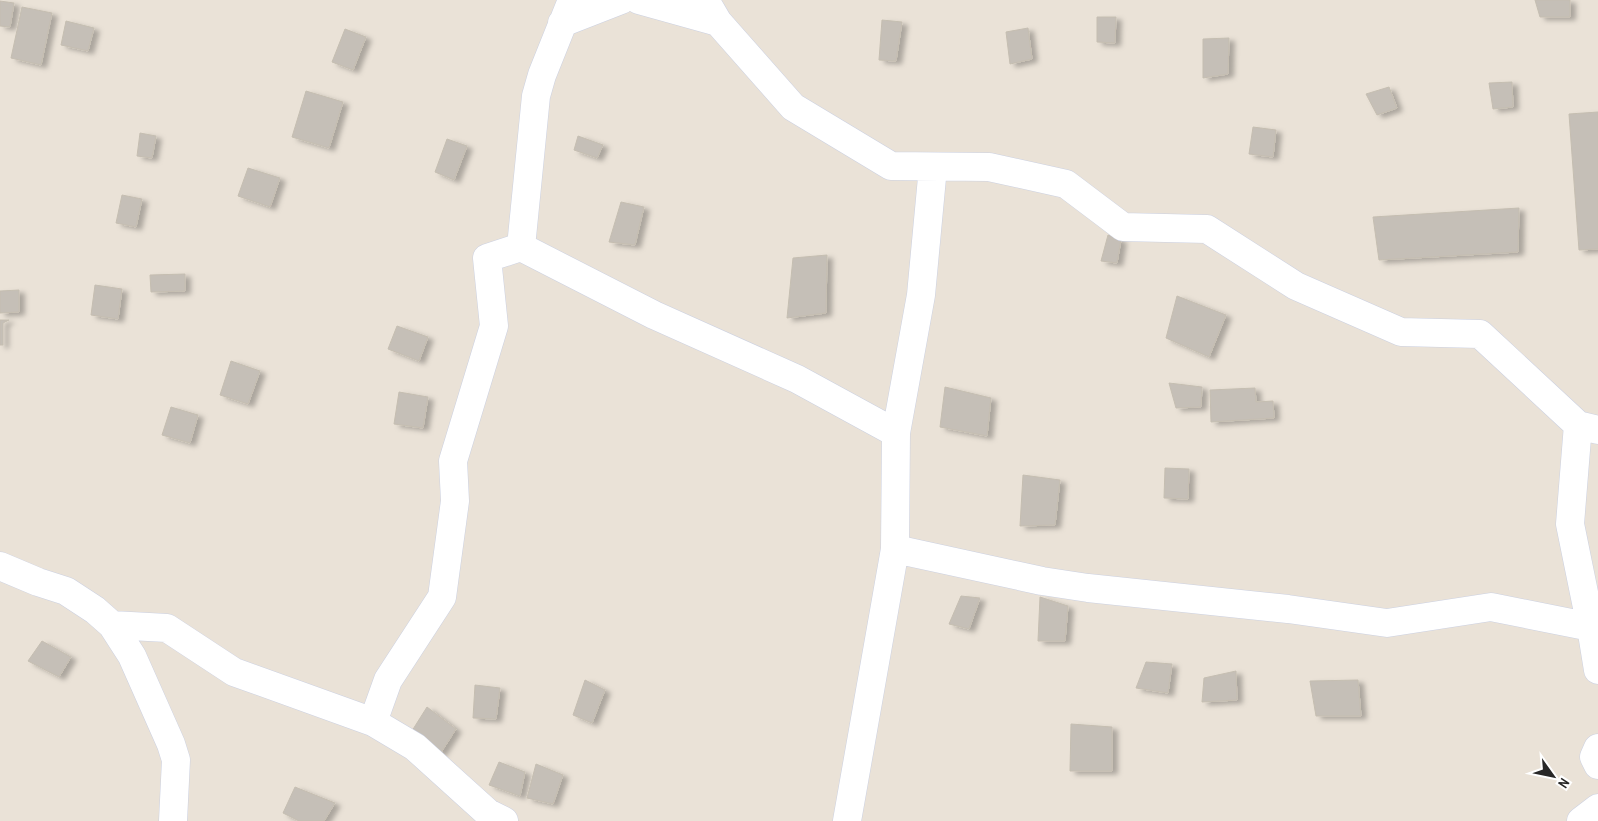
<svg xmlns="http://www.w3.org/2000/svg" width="1598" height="821" viewBox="0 0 1598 821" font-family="'Archivo Narrow',sans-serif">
<defs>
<filter id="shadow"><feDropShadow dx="5.5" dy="3" stdDeviation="2.5" flood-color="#0004"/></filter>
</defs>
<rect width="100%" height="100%" fill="#eae2d7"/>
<!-- building -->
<path fill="#c5bfb7" stroke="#c5beb1" filter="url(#shadow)" d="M 1535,0 L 1570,0 L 1570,17 L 1540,17 Z
M 0,1 L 14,3 L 10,27 L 0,26 Z
M 22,7 L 52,13 L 41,65 L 11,58 Z
M 1097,17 L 1116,17 L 1115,43 L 1097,42 Z
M 882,20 L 902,22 L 896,61 L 879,60 Z
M 66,21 L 94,28 L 88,51 L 61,45 Z
M 1028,28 L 1032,59 L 1010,64 L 1006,32 Z
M 345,29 L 366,37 L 353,70 L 332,62 Z
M 1229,38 L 1228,74 L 1203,78 L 1203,39 Z
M 1512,82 L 1513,107 L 1493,109 L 1489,83 Z
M 1389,87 L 1397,108 L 1377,115 L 1366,94 Z
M 306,91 L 343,102 L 329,148 L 292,137 Z
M 1598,112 L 1598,249 L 1579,250 L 1569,114 Z
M 1253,127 L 1276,130 L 1273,157 L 1249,154 Z
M 140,133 L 156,136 L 152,158 L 137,156 Z
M 578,136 L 603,145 L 597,158 L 574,150 Z
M 447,139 L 467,146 L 454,180 L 435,172 Z
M 248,168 L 280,178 L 270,207 L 238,196 Z
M 122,195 L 142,199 L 136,227 L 116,223 Z
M 621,202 L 644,207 L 635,245 L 609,242 Z
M 1519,208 L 1518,252 L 1379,260 L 1373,217 Z
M 1108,235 L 1121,240 L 1117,263 L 1101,261 Z
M 827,255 L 826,313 L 787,318 L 793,258 Z
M 185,274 L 185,291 L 151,292 L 150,275 Z
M 95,285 L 122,289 L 118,319 L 91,315 Z
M 19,290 L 19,312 L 0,313 L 0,291 Z
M 1177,296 L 1226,315 L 1209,357 L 1166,338 Z
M 0,320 L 9,320 L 3,323 L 3,345 L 0,345 Z
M 397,326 L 428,337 L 419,361 L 388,349 Z
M 231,361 L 260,371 L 248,404 L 220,395 Z
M 1169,383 L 1202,387 L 1201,407 L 1176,408 Z
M 945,387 L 991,398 L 987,436 L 940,427 Z
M 1255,388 L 1256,402 L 1273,401 L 1274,418 L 1211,422 L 1210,390 Z
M 399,392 L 428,397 L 423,428 L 394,424 Z
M 171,407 L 198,415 L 190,443 L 162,435 Z
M 1165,468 L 1189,469 L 1188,499 L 1164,498 Z
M 1023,475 L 1060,480 L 1055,525 L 1020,526 Z
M 961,596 L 980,598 L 969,629 L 949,624 Z
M 1040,597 L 1068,606 L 1065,641 L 1038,641 Z
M 42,641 L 71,657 L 59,677 L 28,661 Z
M 1146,662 L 1172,664 L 1168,693 L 1136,688 Z
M 1236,671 L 1237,700 L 1202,702 L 1204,678 Z
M 585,680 L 605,690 L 592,723 L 573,715 Z
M 1358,680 L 1361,716 L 1316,716 L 1310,681 Z
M 475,685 L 500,688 L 496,719 L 473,718 Z
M 427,707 L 456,729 L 440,754 L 410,734 Z
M 1071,724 L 1112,727 L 1112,771 L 1070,771 Z
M 499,762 L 525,772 L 520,796 L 489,785 Z
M 536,764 L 563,775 L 553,804 L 527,798 Z
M 295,787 L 335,803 L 324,821 L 299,821 L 283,813 Z"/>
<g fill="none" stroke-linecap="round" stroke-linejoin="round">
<defs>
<path id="minor" d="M 572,0 L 542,75 L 536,96 L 521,247 L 654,315 L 797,379 L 896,433 L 921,295 L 933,167
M 639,0 L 718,22
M 705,0 L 718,22 L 793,107 L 891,166 L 989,167 L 1066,184 L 1123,227 L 1207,229 L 1296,286 L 1401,332 L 1480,334 L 1578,425 L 1598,430
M 562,23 L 621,0
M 1578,425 L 1570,524 L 1591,627 L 1598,670
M 895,549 L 1042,581 L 1088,588 L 1288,609 L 1387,623 L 1491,607 L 1591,627
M 0,566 L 38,582 L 66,591 L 95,610 L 112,625 L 132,656 L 171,744 L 176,760 L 173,821
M 112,625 L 167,628 L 234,672 L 373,722 L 415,747 L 488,813 L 504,821
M 373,722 L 388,680 L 442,597 L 455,501 L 453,461 L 494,326 L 487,258 L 521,247
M 1598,748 L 1594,757 L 1598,765
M 847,821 L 895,549 L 896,433
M 1581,821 L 1598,808"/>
</defs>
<!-- minor casing -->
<use href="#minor" stroke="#ccd1e1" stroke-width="29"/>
<!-- minor -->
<use href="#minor" stroke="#fff" stroke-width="28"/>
</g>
<!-- north arrow -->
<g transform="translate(1553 776) rotate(123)" stroke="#ffffff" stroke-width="4" paint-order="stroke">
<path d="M0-4L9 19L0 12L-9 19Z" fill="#272727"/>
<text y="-8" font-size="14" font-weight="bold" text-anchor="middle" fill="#272727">N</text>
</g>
</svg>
